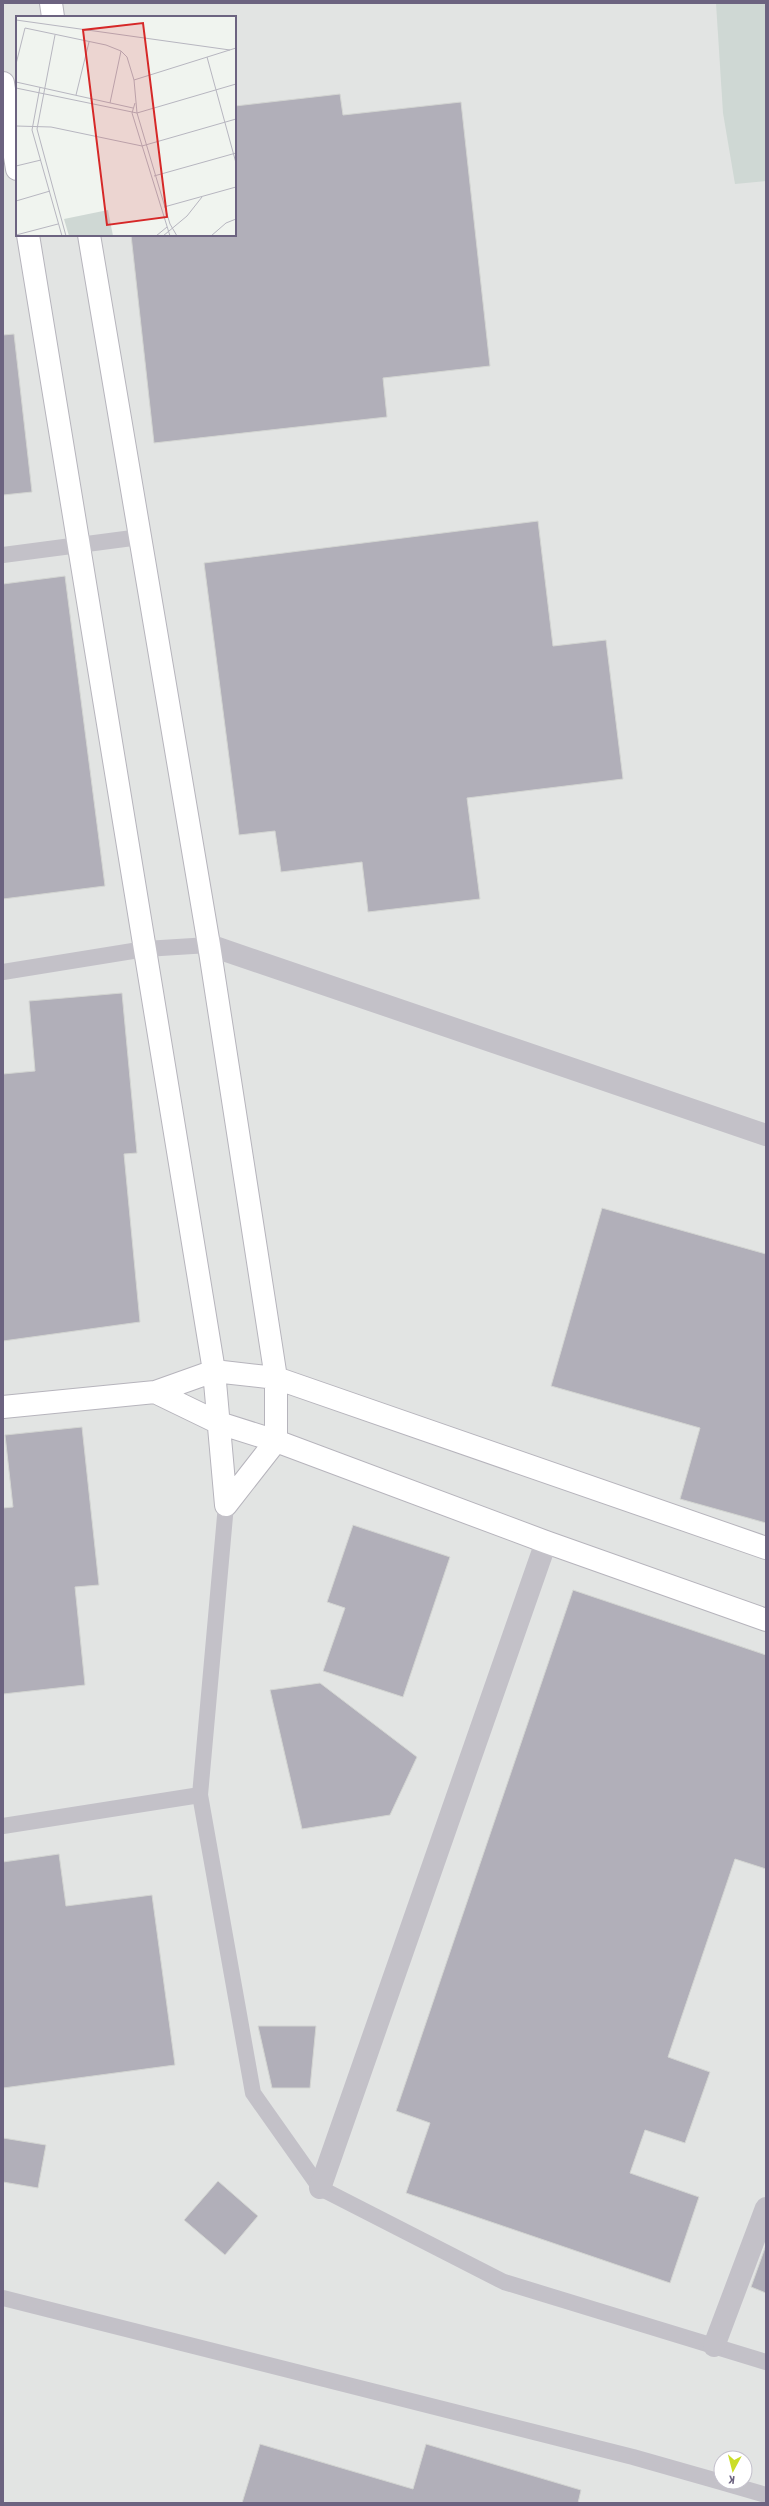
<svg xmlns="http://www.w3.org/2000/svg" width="769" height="2506" viewBox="0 0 769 2506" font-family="'Roboto Condensed',sans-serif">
<rect width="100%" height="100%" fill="#f0f4ef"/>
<!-- built -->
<path fill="#e2e4e3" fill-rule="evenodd" d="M 3,3 L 766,3 L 766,2503 L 3,2503 ZM 17,17 L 235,17 L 235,235 L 17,235 ZM 721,2458 L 745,2458 L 745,2482 L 721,2482 Z"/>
<!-- green -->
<path fill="#cfd8d4" d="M 716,3 L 766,3 L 766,181 L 735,184 L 723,113 Z"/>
<!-- building -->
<path fill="#b1afb9" stroke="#d3d5d2" d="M 340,94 L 343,115 L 461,102 L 490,366 L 383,378 L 387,417 L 154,443 L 131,235 L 235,235 L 235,106 Z
M 14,334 L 32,492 L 3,495 L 3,335 Z
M 538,521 L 553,646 L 606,640 L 623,779 L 467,798 L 480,899 L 368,912 L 362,862 L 281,872 L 275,831 L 239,835 L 204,563 Z
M 65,576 L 105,886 L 3,899 L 3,584 Z
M 122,993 L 137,1153 L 124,1154 L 140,1322 L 3,1341 L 3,1074 L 35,1071 L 29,1001 Z
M 602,1208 L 766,1254 L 766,1523 L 680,1499 L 700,1428 L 551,1386 Z
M 82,1427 L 99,1585 L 75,1587 L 85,1685 L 3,1694 L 3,1508 L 13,1507 L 5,1435 Z
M 353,1525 L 450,1557 L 403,1697 L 323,1671 L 345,1608 L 327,1602 Z
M 573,1590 L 766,1655 L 766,1869 L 735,1859 L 668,2057 L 710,2072 L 685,2143 L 645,2130 L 630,2173 L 699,2197 L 670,2283 L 406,2193 L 430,2123 L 396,2111 Z
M 320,1683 L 417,1757 L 390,1815 L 302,1829 L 270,1690 Z
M 59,1854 L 66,1906 L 152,1895 L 175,2065 L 3,2088 L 3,1862 Z
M 258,2026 L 316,2026 L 310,2088 L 272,2088 Z
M 3,2138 L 46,2145 L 38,2188 L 3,2182 Z
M 218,2181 L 258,2216 L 225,2255 L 184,2220 Z
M 766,2245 L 766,2293 L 751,2287 Z
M 260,2444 L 413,2489 L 426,2444 L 581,2490 L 578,2503 L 242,2503 Z"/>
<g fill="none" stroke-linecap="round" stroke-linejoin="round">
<defs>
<path id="secondary" d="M 51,3 L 53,17
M 3,83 L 17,169
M 28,235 L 214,1371 L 226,1505
M 89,235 L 209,945 L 276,1378 L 276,1441 L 226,1505
M 155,1392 L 219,1423 L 276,1441 L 546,1542 L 766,1620
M 3,1407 L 155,1392 L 214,1371 L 276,1378 L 766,1548"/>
</defs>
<!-- secondary casing -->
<use href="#secondary" stroke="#b6b4bc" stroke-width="24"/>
<!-- lane -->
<path stroke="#c3c1c8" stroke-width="16" d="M 3,555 L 140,537
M 3,972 L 145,949 L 209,945
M 226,1505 L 200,1795 L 253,2093 L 320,2188 L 504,2282 L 766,2362
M 3,1826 L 200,1795
M 3,2298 L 633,2457 L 721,2482
M 721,2482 L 766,2495"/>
<!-- street -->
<path stroke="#c3c1c8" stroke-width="22" d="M 209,945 L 766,1135
M 320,2188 L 546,1542
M 714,2346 L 766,2208"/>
<!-- secondary -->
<use href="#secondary" stroke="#fff" stroke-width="22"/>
</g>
<!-- overview -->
<g transform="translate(16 16)">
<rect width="220" height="220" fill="#f0f4ef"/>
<path d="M 92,194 L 97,220 L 53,220 L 48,203 Z" fill="#cfd8d4"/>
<path fill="none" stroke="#b7b6c0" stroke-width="1" d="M 0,4 L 214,34M 39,19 L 21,113 L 50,220M 191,41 L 220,147M 0,48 L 9,12 L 90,29 L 105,35 L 111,41 L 118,64 L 121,97 L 154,208 L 161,220M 118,64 L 220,32M 0,66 L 117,92M 24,71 L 16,114 L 46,220M 0,72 L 121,97 L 220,68M 60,79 L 73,26M 94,87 L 105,35M 119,87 L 116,97 L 154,220M 0,110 L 35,111 L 126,130 L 220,103M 0,150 L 25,144M 138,160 L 220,137M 0,185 L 34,175M 148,191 L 220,171M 0,219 L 42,208M 140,220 L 151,211M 147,220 L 171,200 L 186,181M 195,220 L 210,207 L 220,203"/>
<path fill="#d62828" fill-opacity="0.15" stroke="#d62828" stroke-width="2" d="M 127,7 L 151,201 L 91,209 L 67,14 Z"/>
<rect width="220" height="220" fill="none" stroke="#6c6380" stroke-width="2"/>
</g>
<!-- border -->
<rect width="769" height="2506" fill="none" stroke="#6c6380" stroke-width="8"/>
<!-- north arrow -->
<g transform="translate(733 2470) rotate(187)"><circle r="19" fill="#ffffff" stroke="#c4c1cc"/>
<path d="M0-3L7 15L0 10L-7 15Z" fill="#cbdd26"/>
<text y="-6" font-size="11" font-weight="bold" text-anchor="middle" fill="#6c6380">K</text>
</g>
</svg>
